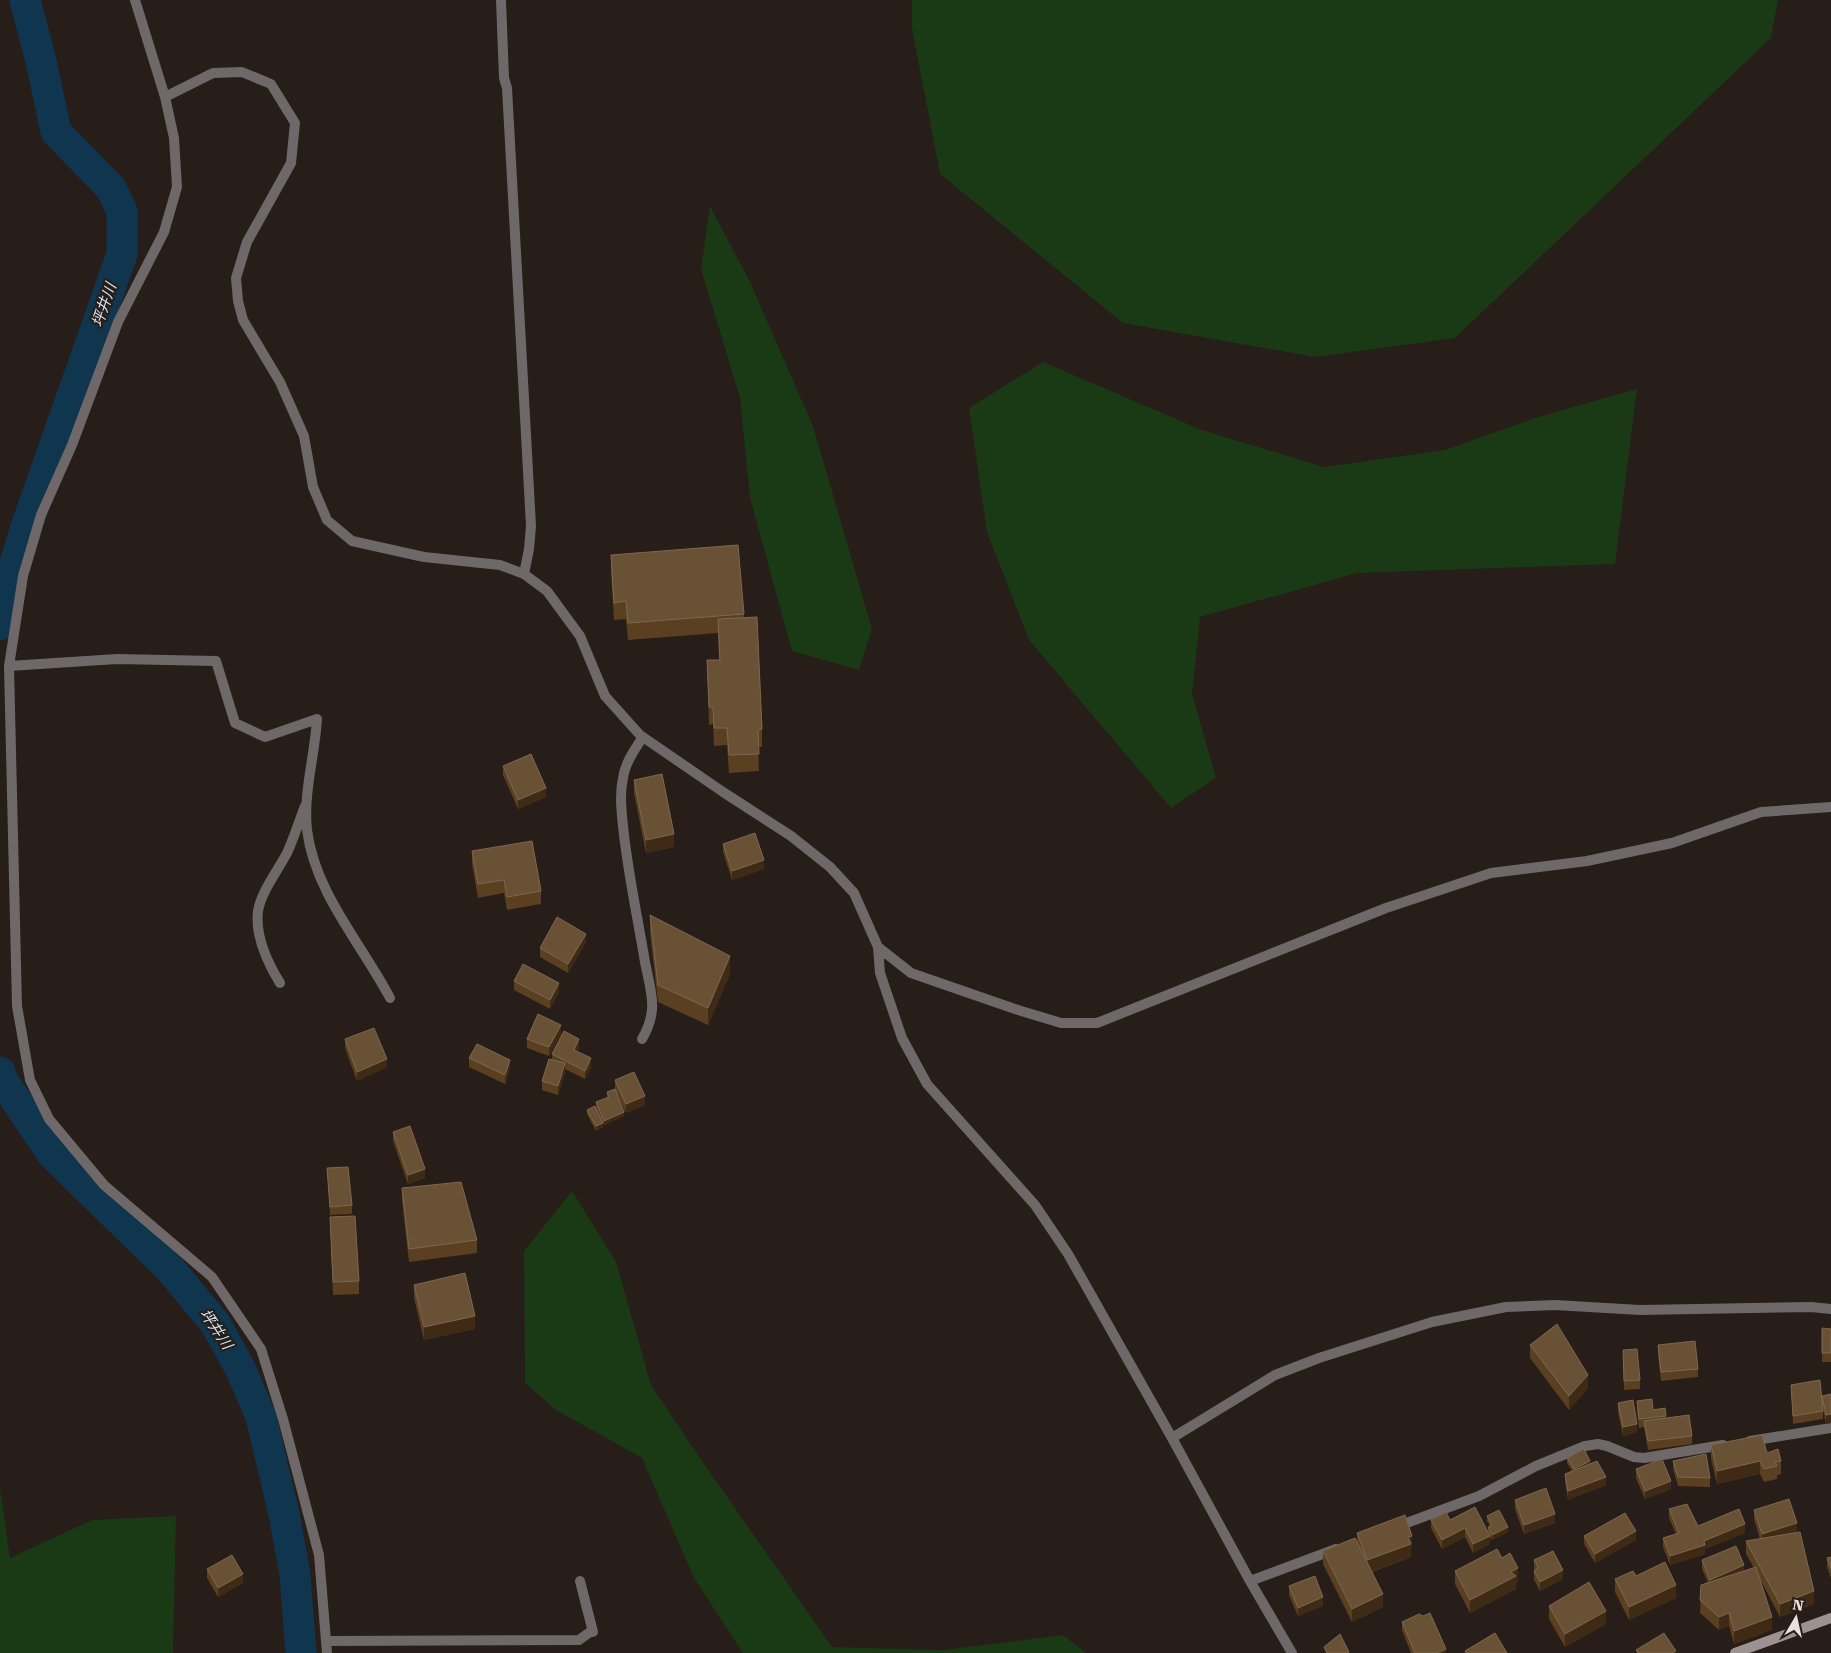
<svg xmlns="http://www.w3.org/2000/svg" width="1831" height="1653" viewBox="0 0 1831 1653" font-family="'Roboto Serif','Noto Sans JP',serif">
<rect width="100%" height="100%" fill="#271d19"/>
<!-- green -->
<path fill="#1a3915" d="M 912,0 L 1778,0 L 1771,38 L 1455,338 L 1315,357 L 1123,323 L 940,174 L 912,28 Z
M 710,206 L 750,282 L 813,426 L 872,629 L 859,670 L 792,651 L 750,498 L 740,398 L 701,269 Z
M 1043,362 L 1202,430 L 1324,467 L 1445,450 L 1535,418 L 1637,389 L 1615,564 L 1357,573 L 1200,617 L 1192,693 L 1216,778 L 1171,808 L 1029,640 L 987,532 L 969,408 Z
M 572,1191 L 616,1262 L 651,1385 L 702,1461 L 832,1647 L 943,1650 L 1063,1635 L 1086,1653 L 743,1653 L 694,1578 L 642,1458 L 556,1410 L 525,1383 L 524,1251 Z
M 0,1489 L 10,1558 L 92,1520 L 176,1516 L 173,1653 L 0,1653 Z"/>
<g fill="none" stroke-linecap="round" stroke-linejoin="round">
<!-- river -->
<path stroke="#10354f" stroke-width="31" d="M 0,625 L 5,595 L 26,527 L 122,254 L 122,211 L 111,188 L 56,132 L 41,61 L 25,0
M 0,1072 L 3,1081 L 53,1155 L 171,1270 L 215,1323 L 240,1368 L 261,1417 L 284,1514 L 295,1575 L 301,1653"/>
<!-- street -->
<path stroke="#6e6868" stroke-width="10" d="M 135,0 L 165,97 L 174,138 L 177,187 L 164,232 L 118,322 L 72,445 L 41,515 L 23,576 L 9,666 L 17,1006 L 30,1080 L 49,1119 L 104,1185 L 212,1277 L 261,1349 L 283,1419 L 319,1555 L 327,1653
M 501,0 L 504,78 L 507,88 L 531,526 L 529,549 L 524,574
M 165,97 L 213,73 L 242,72 L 271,84 L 295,123 L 291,163 L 247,242 L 236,278 L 238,301 L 243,320 L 280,382 L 304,436 L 313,487 L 327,520 L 352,541 L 424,557 L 500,565 L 524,574 L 547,591 L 580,636 L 605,696 L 640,735 L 723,792 L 791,836 L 830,867 L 854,893 L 878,947 L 880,973 L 902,1038 L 927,1084 L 1035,1205 L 1068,1254 L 1172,1438 L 1250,1581 L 1292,1653
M 9,666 L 117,659 L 216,661 L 235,723 L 265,737 L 317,719 C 315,755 303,793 307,830 C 315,893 361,943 390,998
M 878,947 L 911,973 L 1018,1010 L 1061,1023 L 1097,1023 L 1386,908 L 1491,873 L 1587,861 L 1672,843 L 1761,812 L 1831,807
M 280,983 C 267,962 255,937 258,911 C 261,892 278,870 287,853 C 294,838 299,821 305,806
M 642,1039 C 659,1010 651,993 645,962 C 638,920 629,878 624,835 C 622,816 619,796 623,778 C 625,763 635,749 643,737
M 1172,1438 L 1275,1375 L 1319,1358 L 1432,1322 L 1506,1307 L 1555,1305 L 1640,1310 L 1811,1307 L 1831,1309
M 1750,1441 L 1831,1428
M 1396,1527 L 1479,1496 L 1536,1466 L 1585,1446 L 1598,1444 L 1607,1446 L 1634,1457 L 1644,1458 L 1723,1445
M 1250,1581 L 1336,1549
M 327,1641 L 579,1640 L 590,1632 L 593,1632 L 580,1581"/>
<!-- secondary -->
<path stroke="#9c9291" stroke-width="10" d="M 1735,1653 L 1831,1618"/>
</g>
<!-- wall -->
<path fill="#5a4020" d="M 611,555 L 744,614 L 744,618 L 762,729 L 762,747 L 758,747 L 759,771 L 729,773 L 727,745 L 714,746 L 713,724 L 709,725 L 707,660 L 719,660 L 718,633 L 628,640 L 626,619 L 614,620 L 611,573 Z
M 503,766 L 546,797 L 518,809 L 503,775 Z
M 634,780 L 674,847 L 646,853 L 634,793 Z
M 723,844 L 764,869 L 732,880 L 723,852 Z
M 472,851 L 541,891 L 541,904 L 507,910 L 504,893 L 478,898 L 472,864 Z
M 650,915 L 730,974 L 708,1025 L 658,1002 L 650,933 Z
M 586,942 L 568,973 L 540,957 L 540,948 Z
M 514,981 L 559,992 L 550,1009 L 514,990 Z
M 561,1034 L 549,1056 L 527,1048 L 527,1039 Z
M 345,1039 L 387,1067 L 357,1081 L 345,1048 Z
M 579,1048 L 577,1051 L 591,1067 L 585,1079 L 565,1069 L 565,1072 L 558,1095 L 542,1090 L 542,1081 L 552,1059 L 552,1054 Z
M 469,1058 L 510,1069 L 505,1084 L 469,1067 Z
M 615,1080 L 645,1105 L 626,1113 L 615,1089 Z
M 607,1092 L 624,1116 L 604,1125 L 603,1123 L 603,1127 L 596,1131 L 587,1114 L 587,1110 L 603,1122 L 596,1107 L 596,1102 L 607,1098 Z
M 393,1132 L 425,1178 L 408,1184 L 393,1141 Z
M 327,1168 L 352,1205 L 352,1214 L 330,1215 Z
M 402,1188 L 477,1240 L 477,1253 L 409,1262 L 402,1201 Z
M 330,1217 L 359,1281 L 359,1294 L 333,1295 Z
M 414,1285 L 475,1329 L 424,1340 L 414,1298 Z
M 1822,1328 L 1831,1329 L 1831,1362 L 1822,1362 Z
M 1530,1345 L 1588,1388 L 1569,1410 L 1530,1358 Z
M 1658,1345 L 1698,1369 L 1698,1377 L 1661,1381 L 1658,1354 Z
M 1623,1350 L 1640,1380 L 1640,1389 L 1624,1390 Z
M 1791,1385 L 1823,1411 L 1823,1419 L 1793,1424 Z
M 1831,1394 L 1831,1423 L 1826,1424 L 1822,1405 L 1822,1396 Z
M 1637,1401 L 1653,1410 L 1665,1408 L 1666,1418 L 1692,1436 L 1692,1444 L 1648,1450 L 1644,1427 L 1639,1428 L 1637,1410 Z
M 1618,1403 L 1637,1432 L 1623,1436 L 1618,1412 Z
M 1711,1445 L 1767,1453 L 1781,1461 L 1781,1474 L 1777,1475 L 1777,1479 L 1764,1482 L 1760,1474 L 1717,1484 L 1711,1459 Z
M 1567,1458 L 1590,1464 L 1606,1485 L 1568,1500 L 1565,1482 L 1565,1474 L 1572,1471 L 1567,1463 Z
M 1673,1461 L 1710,1478 L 1710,1487 L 1678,1486 L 1673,1469 Z
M 1636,1469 L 1671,1489 L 1645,1499 L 1636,1478 Z
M 1515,1500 L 1555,1523 L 1524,1534 L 1515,1509 Z
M 1669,1509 L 1698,1526 L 1745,1533 L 1705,1549 L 1705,1554 L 1670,1565 L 1663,1547 L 1663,1538 L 1676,1534 L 1669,1518 Z
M 1754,1510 L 1797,1532 L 1791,1534 L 1814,1604 L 1780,1617 L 1761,1581 L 1772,1630 L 1734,1644 L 1729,1626 L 1719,1630 L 1700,1613 L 1701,1585 L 1708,1583 L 1702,1569 L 1702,1560 L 1744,1571 L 1754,1568 L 1746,1554 L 1746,1541 L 1760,1539 L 1754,1519 Z
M 1487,1516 L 1508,1532 L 1492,1540 L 1490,1537 L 1490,1544 L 1473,1553 L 1465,1537 L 1442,1549 L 1431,1528 L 1431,1520 L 1450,1520 L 1488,1531 L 1488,1527 L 1490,1526 L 1487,1521 Z
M 1357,1533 L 1412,1549 L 1411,1549 L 1411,1557 L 1372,1572 L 1383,1607 L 1352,1622 L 1323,1564 L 1323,1551 L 1357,1542 Z
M 1584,1536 L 1636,1540 L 1595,1563 L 1584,1544 Z
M 1831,1557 L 1831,1578 L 1827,1567 L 1827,1558 Z
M 1502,1558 L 1518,1581 L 1516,1583 L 1516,1589 L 1470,1613 L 1455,1584 L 1455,1571 Z
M 1534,1560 L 1563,1579 L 1540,1591 L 1534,1580 L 1534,1571 L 1535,1570 L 1534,1569 Z
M 207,1569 L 243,1583 L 218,1597 L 207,1578 Z
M 1636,1576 L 1676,1598 L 1629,1620 L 1615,1592 L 1615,1579 Z
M 1289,1586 L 1323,1606 L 1298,1616 L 1289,1595 Z
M 1549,1606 L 1606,1624 L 1565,1647 L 1549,1619 Z
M 1402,1622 L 1446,1653 L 1411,1653 L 1402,1630 Z"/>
<!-- shaded-wall -->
<path fill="#3f2b15" d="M 546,788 L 546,797 L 518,809 L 518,800 Z
M 674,834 L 674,847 L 646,853 L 646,840 Z
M 764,860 L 764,869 L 732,880 L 732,871 Z
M 586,934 L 586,942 L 568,973 L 568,964 Z
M 730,956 L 730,974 L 708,1025 L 708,1008 Z
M 559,983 L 559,992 L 550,1009 L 550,1000 Z
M 561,1025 L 561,1034 L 549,1056 L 549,1047 Z
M 579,1039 L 579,1048 L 574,1058 L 574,1050 Z
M 591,1058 L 591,1067 L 585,1079 L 585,1071 Z
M 387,1059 L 387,1067 L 357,1081 L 357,1072 Z
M 510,1060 L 510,1069 L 505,1084 L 505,1075 Z
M 565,1063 L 565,1072 L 558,1095 L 558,1086 Z
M 645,1096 L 645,1105 L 626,1113 L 626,1104 Z
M 624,1112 L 624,1116 L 604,1125 L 604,1121 Z
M 603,1123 L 603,1127 L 596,1131 L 596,1126 Z
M 425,1169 L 425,1178 L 408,1184 L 408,1175 Z
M 475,1316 L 475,1329 L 424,1340 L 424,1327 Z
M 1588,1375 L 1588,1388 L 1569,1410 L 1569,1396 Z
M 1831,1414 L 1831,1423 L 1826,1424 L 1826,1415 Z
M 1637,1424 L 1637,1432 L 1623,1436 L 1623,1427 Z
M 1590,1461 L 1590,1465 L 1574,1473 L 1574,1469 Z
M 1760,1461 L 1760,1474 L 1717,1484 L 1717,1471 Z
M 1606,1477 L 1606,1485 L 1568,1500 L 1568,1491 Z
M 1671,1481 L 1671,1489 L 1645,1499 L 1645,1491 Z
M 1555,1514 L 1555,1523 L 1524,1534 L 1524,1525 Z
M 1797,1523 L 1797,1532 L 1762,1543 L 1762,1534 Z
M 1745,1524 L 1745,1533 L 1705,1549 L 1705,1554 L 1670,1565 L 1670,1556 L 1704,1541 Z
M 1508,1527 L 1508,1532 L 1492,1540 L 1492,1535 Z
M 1465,1528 L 1465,1537 L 1442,1549 L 1442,1540 Z
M 1636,1531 L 1636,1540 L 1595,1563 L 1595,1554 Z
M 1412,1536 L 1412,1549 L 1411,1549 L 1411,1557 L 1367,1573 L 1367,1560 L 1408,1537 Z
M 1490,1536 L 1490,1544 L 1473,1553 L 1473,1544 Z
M 1744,1565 L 1744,1574 L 1710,1589 L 1710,1580 Z
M 1518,1568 L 1518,1581 L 1516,1583 L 1516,1589 L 1470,1613 L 1470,1600 L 1511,1572 Z
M 1563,1570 L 1563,1579 L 1540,1591 L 1540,1582 Z
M 243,1574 L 243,1583 L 218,1597 L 218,1588 Z
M 1676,1585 L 1676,1598 L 1629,1620 L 1629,1607 Z
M 1814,1591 L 1814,1604 L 1780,1617 L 1780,1604 Z
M 1383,1594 L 1383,1607 L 1352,1622 L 1352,1609 Z
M 1323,1597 L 1323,1606 L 1298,1616 L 1298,1608 Z
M 1606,1611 L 1606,1624 L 1565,1647 L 1565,1634 Z
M 1729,1613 L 1729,1626 L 1719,1630 L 1719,1617 Z
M 1772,1617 L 1772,1630 L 1734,1644 L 1734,1631 Z
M 1446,1649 L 1446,1653 L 1437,1653 Z"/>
<!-- building -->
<path fill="#695135" stroke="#7d684f" d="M 738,545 L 744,614 L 628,623 L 626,601 L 614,603 L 611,555 Z
M 757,617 L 762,729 L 758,730 L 759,754 L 729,755 L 727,728 L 714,728 L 713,707 L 709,707 L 707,660 L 720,660 L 718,619 Z
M 531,754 L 546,788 L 518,800 L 503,766 Z
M 662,774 L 674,834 L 646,840 L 634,780 Z
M 755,833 L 764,860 L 732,871 L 723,844 Z
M 532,841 L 541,891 L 507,897 L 504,880 L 478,884 L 472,851 Z
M 650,915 L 730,956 L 708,1008 L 658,985 Z
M 557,917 L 586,934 L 568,964 L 540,948 Z
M 523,964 L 559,983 L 550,1000 L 514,981 Z
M 538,1014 L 561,1025 L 549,1047 L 527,1039 Z
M 374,1028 L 387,1059 L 357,1072 L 345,1039 Z
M 564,1031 L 579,1039 L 574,1050 L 591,1058 L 585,1071 L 552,1054 Z
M 477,1044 L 510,1060 L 505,1075 L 469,1058 Z
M 549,1059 L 565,1063 L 558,1086 L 542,1081 Z
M 634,1072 L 645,1096 L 626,1104 L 615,1080 Z
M 615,1089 L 624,1112 L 604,1121 L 596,1102 L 609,1097 L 607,1092 Z
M 595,1106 L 603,1123 L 596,1126 L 587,1110 Z
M 410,1126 L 425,1169 L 408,1175 L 393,1132 Z
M 348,1167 L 352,1205 L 330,1207 L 327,1168 Z
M 461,1182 L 477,1240 L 409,1249 L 402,1188 Z
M 355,1216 L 359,1281 L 333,1282 L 330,1217 Z
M 465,1273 L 475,1316 L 424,1327 L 414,1285 Z
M 1557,1324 L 1588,1375 L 1569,1396 L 1530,1345 Z
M 1822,1328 L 1831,1329 L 1831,1353 L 1822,1353 Z
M 1695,1341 L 1698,1369 L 1661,1372 L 1658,1345 Z
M 1637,1349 L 1640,1380 L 1624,1381 L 1623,1350 Z
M 1820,1380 L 1823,1411 L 1793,1416 L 1791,1385 Z
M 1831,1394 L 1831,1414 L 1826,1415 L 1822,1396 Z
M 1652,1399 L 1653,1410 L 1665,1408 L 1666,1416 L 1639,1419 L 1637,1401 Z
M 1633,1400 L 1637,1424 L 1623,1427 L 1618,1403 Z
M 1689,1415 L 1692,1436 L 1648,1441 L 1644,1421 Z
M 1762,1435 L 1767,1453 L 1778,1449 L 1781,1461 L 1775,1462 L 1777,1466 L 1764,1469 L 1760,1461 L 1717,1471 L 1711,1445 Z
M 1584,1449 L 1590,1461 L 1574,1469 L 1567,1458 Z
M 1706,1454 L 1710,1478 L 1678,1477 L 1673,1461 Z
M 1662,1459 L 1671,1481 L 1645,1491 L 1636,1469 Z
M 1597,1461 L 1606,1477 L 1568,1491 L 1565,1474 Z
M 1546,1488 L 1555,1514 L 1524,1525 L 1515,1500 Z
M 1789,1499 L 1797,1523 L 1762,1534 L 1754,1510 Z
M 1687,1504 L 1698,1526 L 1739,1509 L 1745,1524 L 1704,1541 L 1705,1545 L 1670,1556 L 1663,1538 L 1679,1533 L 1669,1509 Z
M 1475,1507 L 1490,1536 L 1473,1544 L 1465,1528 L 1442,1540 L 1431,1520 L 1446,1512 L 1450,1520 Z
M 1499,1510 L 1508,1527 L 1492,1535 L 1488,1527 L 1492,1525 L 1487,1516 Z
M 1625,1513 L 1636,1531 L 1595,1554 L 1584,1536 Z
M 1405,1515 L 1412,1536 L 1408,1537 L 1411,1544 L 1367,1560 L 1357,1533 Z
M 1800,1532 L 1814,1591 L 1780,1604 L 1746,1541 Z
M 1355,1538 L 1383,1594 L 1352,1609 L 1323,1551 Z
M 1736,1546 L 1744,1565 L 1710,1580 L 1702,1560 Z
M 1497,1549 L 1502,1558 L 1510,1553 L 1518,1568 L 1511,1572 L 1516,1576 L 1470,1600 L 1455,1571 Z
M 1553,1551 L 1563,1570 L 1540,1582 L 1534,1571 L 1538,1567 L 1534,1560 Z
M 232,1555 L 243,1574 L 218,1588 L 207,1569 Z
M 1831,1557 L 1831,1569 L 1827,1558 Z
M 1665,1562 L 1676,1585 L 1629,1607 L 1615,1579 L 1633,1571 L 1636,1576 Z
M 1756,1567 L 1772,1617 L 1734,1631 L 1729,1613 L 1719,1617 L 1700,1600 L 1701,1585 Z
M 1315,1576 L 1323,1597 L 1298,1608 L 1289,1586 Z
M 1589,1582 L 1606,1611 L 1565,1634 L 1549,1606 Z
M 1430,1613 L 1446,1649 L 1437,1653 L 1415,1653 L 1402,1622 L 1419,1614 L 1423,1616 Z
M 1495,1633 L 1507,1653 L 1466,1653 L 1465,1651 Z
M 1664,1633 L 1676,1651 L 1672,1653 L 1638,1653 L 1636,1650 Z
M 1340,1634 L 1349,1652 L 1347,1653 L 1327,1653 L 1324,1647 Z"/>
<g text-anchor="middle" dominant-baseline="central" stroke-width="4.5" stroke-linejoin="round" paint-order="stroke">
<!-- water labels -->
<g font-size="15" font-style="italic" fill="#d2e4f2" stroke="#271d19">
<text transform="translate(104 305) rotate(-71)">坪井川</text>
<text transform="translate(216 1329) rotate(56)">坪井川</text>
</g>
</g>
<!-- north arrow -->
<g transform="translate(1796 1618) rotate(9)" stroke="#271d19" stroke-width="4" paint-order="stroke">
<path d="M0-4L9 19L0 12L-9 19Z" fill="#e8e1de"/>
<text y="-8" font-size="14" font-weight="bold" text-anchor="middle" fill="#e8e1de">N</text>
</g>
</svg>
